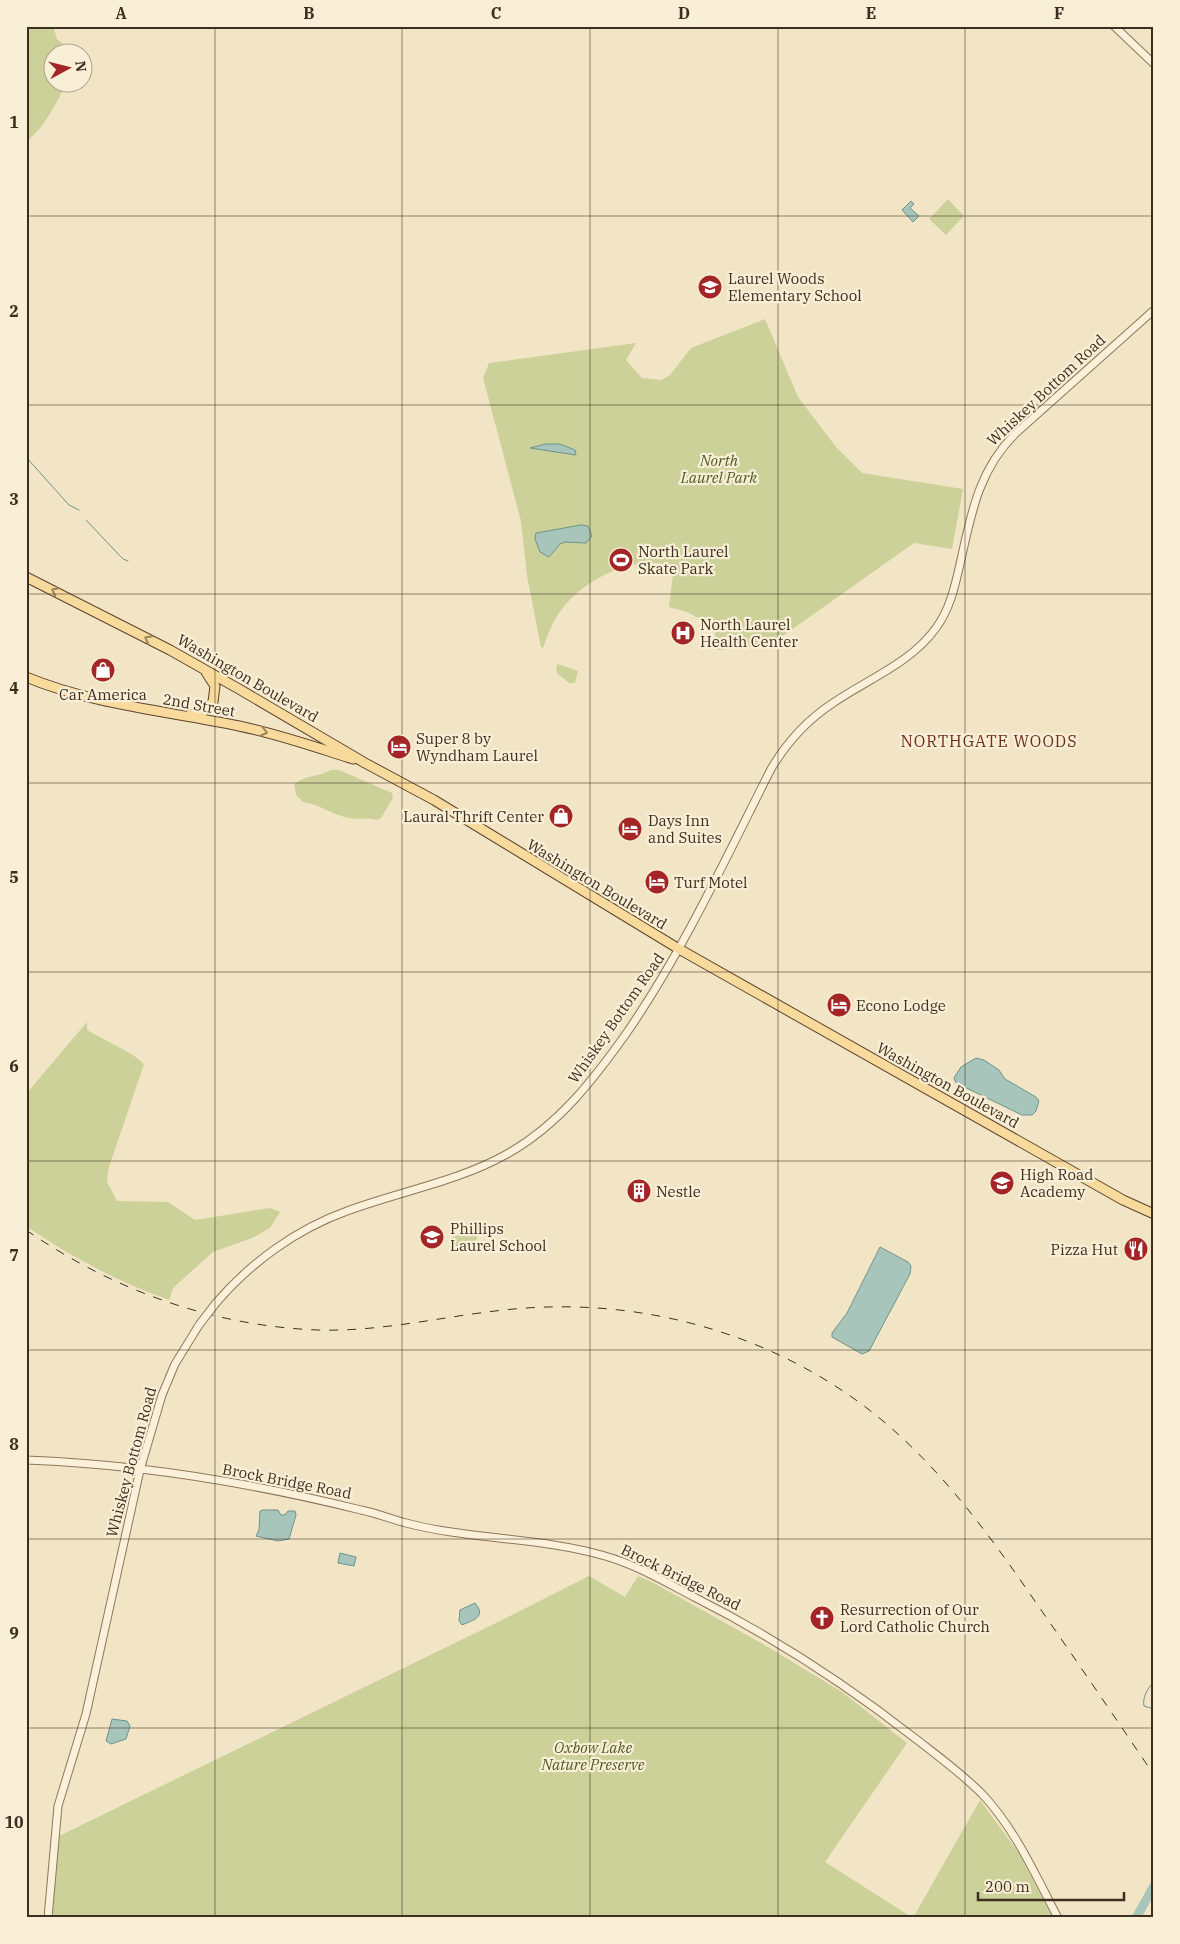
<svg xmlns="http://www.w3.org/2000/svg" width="1180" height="1944" viewBox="0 0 1180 1944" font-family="'IBM Plex Serif',serif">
<rect width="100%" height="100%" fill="#f2e5c6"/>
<!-- green -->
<path fill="#cbd199" d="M 26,26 L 53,26 L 57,39 L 68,48 L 68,52 L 52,52 L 52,82 L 66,83 C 57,103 44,128 26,142 Z
M 948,199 L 964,216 L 946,235 L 929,219 Z
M 765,319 L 798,397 L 836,447 L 862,473 L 963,489 L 952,549 L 914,543 L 770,645 L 717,650 L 714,626 L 687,612 L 669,607 L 674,566 C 665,565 653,561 643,563 C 609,568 576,587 557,616 C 551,625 547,638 543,648 L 541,647 L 527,576 L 521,521 L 483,378 L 489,363 L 636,343 L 626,360 L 642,378 L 661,380 L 670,375 L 691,348 Z
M 558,664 L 578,671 L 575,683 L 569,683 L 557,673 L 556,667 Z
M 331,770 L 339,770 L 392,793 L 393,798 L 381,818 L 377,820 C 367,817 358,820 349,818 C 332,815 320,804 303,802 L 296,795 L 294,784 C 306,775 318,777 331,770 Z
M 87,1022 L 87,1030 L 133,1055 L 144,1064 L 108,1170 L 107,1182 L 117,1201 L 168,1202 L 195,1220 L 270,1208 L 280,1212 L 270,1228 L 252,1238 L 213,1252 L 173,1288 L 169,1300 C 118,1282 71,1257 26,1226 L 26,1094 Z
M 470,1223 L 475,1226 L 477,1239 L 474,1242 L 466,1243 L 467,1247 L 457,1250 L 452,1237 L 464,1233 L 466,1224 Z
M 589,1576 L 625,1597 L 638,1576 L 652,1582 L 768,1647 L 842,1692 L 907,1743 L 825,1862 L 913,1918 L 52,1918 L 59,1836 L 500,1621 Z
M 980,1800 L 1018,1852 L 1053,1918 L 913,1918 Z"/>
<!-- water -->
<path fill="#a8c5bc" stroke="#6d948b" d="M 911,201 L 914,204 L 910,208 L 919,216 L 913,222 L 902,210 Z
M 546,444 L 560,444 L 575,450 L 576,455 L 530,448 Z
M 581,525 L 588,526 L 592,536 L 586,543 L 565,542 L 560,544 L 549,557 L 540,552 L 535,539 L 536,533 Z
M 976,1058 L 984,1060 L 999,1070 L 1005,1079 L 1036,1097 L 1039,1101 L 1036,1111 L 1032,1115 L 1022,1115 L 956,1083 L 954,1078 L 961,1067 Z
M 880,1247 L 908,1262 L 911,1266 L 910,1274 L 869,1351 L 862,1354 L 832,1337 L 832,1333 L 847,1313 Z
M 263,1510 L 278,1510 L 281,1515 L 285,1515 L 288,1511 L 295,1511 L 296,1515 L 289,1539 L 278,1541 L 256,1536 L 259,1530 L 260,1511 Z
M 340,1553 L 356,1557 L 354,1566 L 338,1563 Z
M 475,1603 C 487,1617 473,1620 462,1625 L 459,1621 L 460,1610 Z
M 112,1719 L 127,1721 L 130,1726 L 126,1739 L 111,1744 L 106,1741 Z"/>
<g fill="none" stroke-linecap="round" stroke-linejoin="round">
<!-- stream -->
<path stroke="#6d948b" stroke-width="1" d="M 26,457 L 69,505 L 79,510
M 86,520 L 123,559 L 128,561
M 1154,1682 C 1148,1687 1142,1698 1144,1706 L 1154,1709"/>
<!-- river -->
<path stroke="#a8c5bc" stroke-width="9" d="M 1136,1918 L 1154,1886"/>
<defs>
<path id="tertiary" d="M 1114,26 L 1154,64
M 216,1303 C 251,1262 297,1229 347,1211 C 401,1191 457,1182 507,1154 C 559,1125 594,1079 628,1031 C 684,949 726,858 771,769 C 787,742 807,720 833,703 C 868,679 911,663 936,628 C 950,609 955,586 960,564 C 971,515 978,471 1015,434 L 1154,310
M 26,1460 C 138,1464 252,1483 361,1510 C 376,1513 391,1519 406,1523 C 471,1540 540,1537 605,1556 C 637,1565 667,1583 696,1598 C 775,1638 847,1685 916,1739 C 939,1757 964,1775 984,1796 C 1016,1831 1036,1876 1058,1918
M 48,1918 L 58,1806 L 86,1714 L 140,1470 L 162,1395 L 175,1364 L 199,1325"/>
<path id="primary" d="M 26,577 L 170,650 L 239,689 L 365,763 L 434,800 L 679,949 L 1123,1200 L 1154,1214
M 26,677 C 94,705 167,711 239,726 C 278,734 315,747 353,759
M 190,715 L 203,712 L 213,702 L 215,686 L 206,672"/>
</defs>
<!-- tertiary casing -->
<use href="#tertiary" stroke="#8f765a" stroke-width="9"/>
<!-- primary casing -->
<use href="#primary" stroke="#5d442e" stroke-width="11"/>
<!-- tertiary -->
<use href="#tertiary" stroke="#fbf1da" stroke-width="7"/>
<!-- primary -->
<use href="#primary" stroke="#f7da9c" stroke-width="9"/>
<!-- rail -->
<path stroke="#3e2e1f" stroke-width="1" stroke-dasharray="9 9" stroke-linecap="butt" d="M 26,1230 C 113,1290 212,1326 318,1330 C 384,1332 448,1315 514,1309 C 643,1297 775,1334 877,1416 C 943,1470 991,1537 1039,1607 C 1078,1663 1116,1719 1154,1775"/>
<defs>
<path id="tertiary-bridge" d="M 199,1325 L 216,1303"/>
</defs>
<!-- tertiary-bridge casing -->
<use href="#tertiary-bridge" stroke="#8f765a" stroke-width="9" stroke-linecap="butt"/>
<!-- tertiary-bridge -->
<use href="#tertiary-bridge" stroke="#fbf1da" stroke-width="7"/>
</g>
<!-- one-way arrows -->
<defs><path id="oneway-chevron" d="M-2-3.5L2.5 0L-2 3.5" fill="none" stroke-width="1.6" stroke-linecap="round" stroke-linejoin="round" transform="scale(1.25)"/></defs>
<g stroke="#9a845e">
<use href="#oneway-chevron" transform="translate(55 591) rotate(-153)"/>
<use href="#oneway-chevron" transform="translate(148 639) rotate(-153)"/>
<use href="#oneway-chevron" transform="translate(264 732) rotate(14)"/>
</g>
<!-- grid -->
<path fill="none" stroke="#3e2e1f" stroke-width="1" stroke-opacity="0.55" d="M 215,26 L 215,1918M 402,26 L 402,1918M 590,26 L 590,1918M 778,26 L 778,1918M 965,26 L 965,1918M 26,216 L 1154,216M 26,405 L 1154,405M 26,594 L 1154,594M 26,783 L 1154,783M 26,972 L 1154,972M 26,1161 L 1154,1161M 26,1350 L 1154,1350M 26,1539 L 1154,1539M 26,1728 L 1154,1728"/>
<!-- icons -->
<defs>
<symbol id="school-disc" viewBox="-11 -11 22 22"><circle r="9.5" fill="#a32526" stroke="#f8efd6"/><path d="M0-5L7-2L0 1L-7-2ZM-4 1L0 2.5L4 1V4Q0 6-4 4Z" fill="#fff"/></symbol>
<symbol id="stadium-disc" viewBox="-11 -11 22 22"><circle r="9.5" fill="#a32526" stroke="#f8efd6"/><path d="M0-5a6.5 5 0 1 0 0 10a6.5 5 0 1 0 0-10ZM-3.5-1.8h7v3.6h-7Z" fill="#fff"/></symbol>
<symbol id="hospital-disc" viewBox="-11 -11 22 22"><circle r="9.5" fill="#a32526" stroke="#f8efd6"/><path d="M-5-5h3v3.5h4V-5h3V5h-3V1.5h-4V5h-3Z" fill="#fff"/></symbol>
<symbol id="shop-disc" viewBox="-11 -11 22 22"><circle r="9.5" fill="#a32526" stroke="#f8efd6"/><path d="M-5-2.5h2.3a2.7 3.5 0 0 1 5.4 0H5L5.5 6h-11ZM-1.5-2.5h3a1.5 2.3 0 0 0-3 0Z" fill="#fff"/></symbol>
<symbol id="hotel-disc" viewBox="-11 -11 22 22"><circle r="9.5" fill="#a32526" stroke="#f8efd6"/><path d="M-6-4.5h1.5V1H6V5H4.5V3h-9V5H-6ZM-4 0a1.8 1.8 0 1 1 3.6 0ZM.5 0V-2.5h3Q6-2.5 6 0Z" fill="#fff"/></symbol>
<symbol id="building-disc" viewBox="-11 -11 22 22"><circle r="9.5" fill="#a32526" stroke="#f8efd6"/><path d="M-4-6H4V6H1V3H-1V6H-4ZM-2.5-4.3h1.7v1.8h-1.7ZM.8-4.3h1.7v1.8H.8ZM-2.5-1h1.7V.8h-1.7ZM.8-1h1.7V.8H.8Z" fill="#fff"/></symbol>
<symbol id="restaurant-disc" viewBox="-11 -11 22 22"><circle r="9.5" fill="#a32526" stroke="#f8efd6"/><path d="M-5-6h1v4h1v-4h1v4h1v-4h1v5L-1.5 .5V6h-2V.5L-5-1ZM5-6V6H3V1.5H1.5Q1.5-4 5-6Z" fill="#fff"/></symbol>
<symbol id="church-disc" viewBox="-11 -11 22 22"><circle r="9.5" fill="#a32526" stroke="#f8efd6"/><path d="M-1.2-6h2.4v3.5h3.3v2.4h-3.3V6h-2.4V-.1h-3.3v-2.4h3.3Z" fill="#fff"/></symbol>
</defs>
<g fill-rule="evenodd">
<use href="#school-disc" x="696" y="273" width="28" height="28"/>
<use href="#stadium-disc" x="607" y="546" width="28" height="28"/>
<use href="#hospital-disc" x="669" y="619" width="28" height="28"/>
<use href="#shop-disc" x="89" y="656" width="28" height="28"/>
<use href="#hotel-disc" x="385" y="733" width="28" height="28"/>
<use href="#shop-disc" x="547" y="802" width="28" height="28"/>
<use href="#hotel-disc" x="616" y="815" width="28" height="28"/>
<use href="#hotel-disc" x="643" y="868" width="28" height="28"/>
<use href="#hotel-disc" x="825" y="991" width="28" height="28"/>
<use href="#school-disc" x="988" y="1169" width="28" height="28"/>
<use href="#building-disc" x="625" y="1177" width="28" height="28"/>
<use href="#school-disc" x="418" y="1223" width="28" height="28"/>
<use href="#restaurant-disc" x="1122" y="1235" width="28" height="28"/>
<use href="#church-disc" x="808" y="1604" width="28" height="28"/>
</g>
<g text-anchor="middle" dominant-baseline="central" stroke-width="4.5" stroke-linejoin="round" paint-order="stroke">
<!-- poi labels -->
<g font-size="15" fill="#3e2e1f" stroke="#f8efd6" text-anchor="start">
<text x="728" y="278">Laurel Woods<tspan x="728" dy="17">Elementary School</tspan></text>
<text x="638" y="551">North Laurel<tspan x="638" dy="17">Skate Park</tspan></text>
<text x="700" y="624">North Laurel<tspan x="700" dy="17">Health Center</tspan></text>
<text x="103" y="694" text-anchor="middle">Car America</text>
<text x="416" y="738">Super 8 by<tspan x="416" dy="17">Wyndham Laurel</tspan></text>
<text x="544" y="816" text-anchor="end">Laural Thrift Center</text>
<text x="648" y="820">Days Inn<tspan x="648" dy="17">and Suites</tspan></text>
<text x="674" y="882">Turf Motel</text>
<text x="856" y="1005">Econo Lodge</text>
<text x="1020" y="1174">High Road<tspan x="1020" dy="17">Academy</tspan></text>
<text x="656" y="1191">Nestle</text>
<text x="450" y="1228">Phillips<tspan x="450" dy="17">Laurel School</tspan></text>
<text x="1118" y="1249" text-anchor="end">Pizza Hut</text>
<text x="840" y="1609">Resurrection of Our<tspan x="840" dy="17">Lord Catholic Church</tspan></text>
</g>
<!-- street labels -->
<g font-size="15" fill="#3e2e1f" stroke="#f8efd6">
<text transform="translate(1046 390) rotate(-43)">Whiskey Bottom Road</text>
<text transform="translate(248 678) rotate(30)">Washington Boulevard</text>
<text transform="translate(199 705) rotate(10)">2nd Street</text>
<text transform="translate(597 884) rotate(31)">Washington Boulevard</text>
<text transform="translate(616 1018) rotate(-55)">Whiskey Bottom Road</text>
<text transform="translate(948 1085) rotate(29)">Washington Boulevard</text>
<text transform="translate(131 1462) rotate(-75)">Whiskey Bottom Road</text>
<text transform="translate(287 1481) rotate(11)">Brock Bridge Road</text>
<text transform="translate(681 1577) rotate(26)">Brock Bridge Road</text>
</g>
<!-- park labels -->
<g font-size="15" font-style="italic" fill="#4e5c24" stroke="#f8efd6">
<text x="719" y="460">North<tspan x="719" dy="17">Laurel Park</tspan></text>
<text x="593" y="1747">Oxbow Lake<tspan x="593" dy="17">Nature Preserve</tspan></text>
</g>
<!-- neighbourhood labels -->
<g font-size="16" letter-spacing="1" fill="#6e2c1b" stroke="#f8efd6">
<text x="989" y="741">NORTHGATE WOODS</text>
</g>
</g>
<!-- border -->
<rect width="1180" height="1944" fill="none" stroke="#f8efd6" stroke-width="55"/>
<!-- north arrow -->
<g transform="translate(68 68) rotate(83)"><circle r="24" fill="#f8efd6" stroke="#aea28d"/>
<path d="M0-4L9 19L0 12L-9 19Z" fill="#a32526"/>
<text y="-8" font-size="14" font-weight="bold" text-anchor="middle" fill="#3e2e1f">N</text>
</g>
<!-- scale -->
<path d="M978 1892v8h146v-8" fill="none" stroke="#3e2e1f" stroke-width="2.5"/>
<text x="985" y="1892" font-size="15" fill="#3e2e1f" stroke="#f8efd6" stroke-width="4" paint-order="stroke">200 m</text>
<rect x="28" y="28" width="1124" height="1888" fill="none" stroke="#3e2e1f" stroke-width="2"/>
<g font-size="16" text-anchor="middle" font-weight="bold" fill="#3e2e1f">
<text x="121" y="19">A</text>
<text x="309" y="19">B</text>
<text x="496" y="19">C</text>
<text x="684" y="19">D</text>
<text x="871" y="19">E</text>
<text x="1059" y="19">F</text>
<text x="14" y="128">1</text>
<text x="14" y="317">2</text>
<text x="14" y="505">3</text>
<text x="14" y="694">4</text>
<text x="14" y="883">5</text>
<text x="14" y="1072">6</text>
<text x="14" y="1261">7</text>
<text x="14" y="1450">8</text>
<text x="14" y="1639">9</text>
<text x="14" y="1828">10</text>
</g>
</svg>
